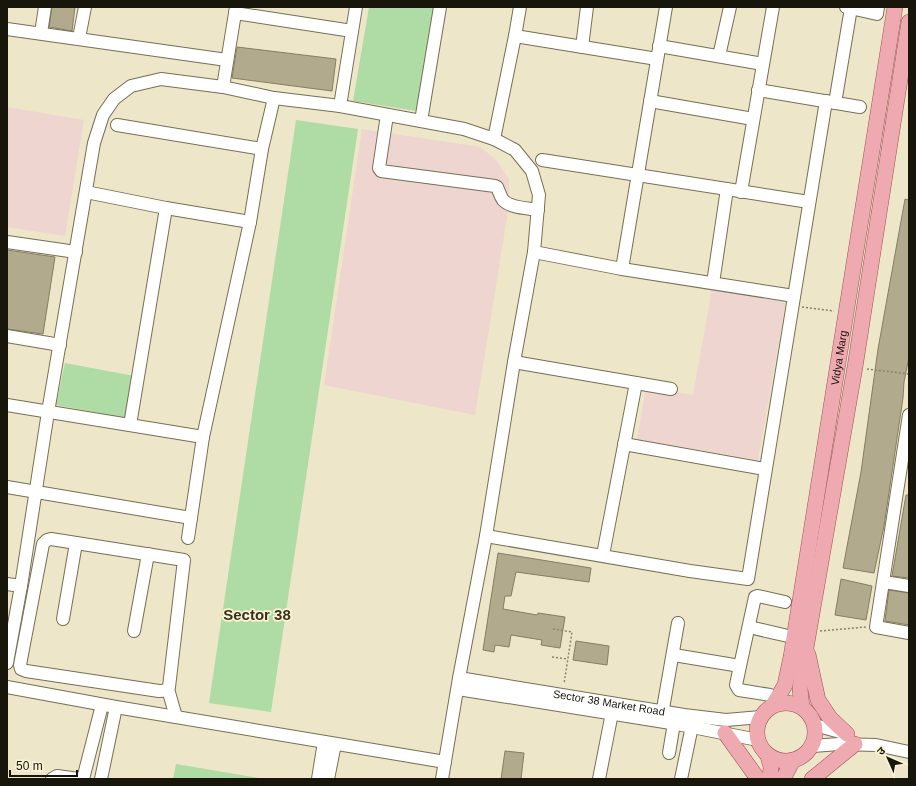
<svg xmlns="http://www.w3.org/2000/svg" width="916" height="786" viewBox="0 0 916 786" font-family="Helvetica,'Noto Sans Devanagari',sans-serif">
<rect width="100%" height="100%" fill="#ede6c8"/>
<!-- education -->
<path fill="#eed5cf" d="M 7,107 L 84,120 L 65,236 L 7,227 Z
M 362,129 L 480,147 L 495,159 L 509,179 L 509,205 L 475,415 L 324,385 Z
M 712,289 L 786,302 L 758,460 L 637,439 L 646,387 L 693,395 Z"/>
<!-- green -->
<path fill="#afdba4" d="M 369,7 L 435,7 L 417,111 L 353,101 Z
M 296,120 L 358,129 L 271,712 L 209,703 Z
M 65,363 L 134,376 L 126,418 L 56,405 Z
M 176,764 L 265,779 L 173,779 Z"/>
<!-- building -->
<path fill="#b1aa8d" stroke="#857e63" d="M 52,7 L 75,7 L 72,31 L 49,27 Z
M 237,47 L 336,59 L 332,91 L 232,78 Z
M 905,199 L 909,200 L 909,357 L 904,382 L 903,398 L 884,526 L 874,573 L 843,568 L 861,472 L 878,349 Z
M 7,250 L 55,257 L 43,334 L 7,329 Z
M 906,495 L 909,495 L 909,578 L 892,576 Z
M 498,553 L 591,568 L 589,582 L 516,572 L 511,596 L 505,596 L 503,609 L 537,615 L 538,613 L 565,617 L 560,648 L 541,645 L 542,640 L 511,635 L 509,647 L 495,645 L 494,652 L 483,650 Z
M 841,579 L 872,586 L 866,620 L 835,615 Z
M 889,590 L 909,593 L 909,625 L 885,621 Z
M 576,641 L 609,646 L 607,665 L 573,660 Z
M 505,751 L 524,753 L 521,779 L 501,779 Z"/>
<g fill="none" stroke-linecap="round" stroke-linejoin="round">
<defs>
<g id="minor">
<path d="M 846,7 L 877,14 L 878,7"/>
<path d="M 235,13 L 352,31"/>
<path d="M 7,29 L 227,60"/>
<path d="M 41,33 L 45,7"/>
<path d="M 515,36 L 657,59"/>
<path d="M 79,38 L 85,7"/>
<path d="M 659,46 L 763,64"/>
<path d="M 582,47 L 587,7"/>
<path d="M 719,56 L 730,7"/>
<path d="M 223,87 L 236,7"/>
<path d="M 758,90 L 860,107"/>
<path d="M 650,101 L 753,119"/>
<path d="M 835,103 L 851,8"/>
<path d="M 340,106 L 356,7"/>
<path d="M 387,115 L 379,168 L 381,171 L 495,186 L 497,187 C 499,191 500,196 503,200 C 510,208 527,208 538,210"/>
<path d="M 421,121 L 440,7"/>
<path d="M 117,125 L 262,149"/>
<path d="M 494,139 L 515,36 L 520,7"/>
<path d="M 542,160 L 809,202"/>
<path d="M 86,192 L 166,208 L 250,222"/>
<path d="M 741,192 L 773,7"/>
<path d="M 7,242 L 76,252"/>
<path d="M 534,252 L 622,269 L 794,296"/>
<path d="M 622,269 L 666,7"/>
<path d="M 713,283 L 727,189"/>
<path d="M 7,336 L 60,345"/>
<path d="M 514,362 L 671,389"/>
<path d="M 7,405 L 203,437"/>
<path d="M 909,415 L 876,627 L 909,633"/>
<path d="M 130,425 L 166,208"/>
<path d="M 624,444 L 765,469"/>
<path d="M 7,487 L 191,518"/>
<path d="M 486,536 L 690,571 L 748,579 L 826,101"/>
<path d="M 188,538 L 203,437 L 250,222 L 262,149 L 274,98"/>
<path d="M 51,539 L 184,560 L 169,687 C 167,691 163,691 159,691 L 26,671 L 21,669 L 20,665 L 43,544 L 47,540 Z"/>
<path d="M 603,555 L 636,383"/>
<path d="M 884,582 L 909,586"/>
<path d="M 7,584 L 21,586"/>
<path d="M 63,619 L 76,543"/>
<path d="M 749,627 L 788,636"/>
<path d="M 134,631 L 148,554"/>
<path d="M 674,655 L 740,666 L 755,597 L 758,596 L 785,602"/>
<path d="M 7,663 L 21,586 L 48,412 L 94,143 L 103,115 L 114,99 L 131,86 L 161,79 L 223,87 L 274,98 L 340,106 L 464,129 L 494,139 L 515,150 L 532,171 L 539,195 L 534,252 L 514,362 L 486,536 L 459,678 L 442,779"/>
<path d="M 740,666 L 736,685 L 739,690 L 770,695"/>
<path id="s1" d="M 459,678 L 684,715 L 726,720 L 761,717"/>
<path d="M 7,687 L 116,707 L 445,762"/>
<path d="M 168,689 L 176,717"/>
<path d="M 458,689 L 677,724 L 758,740"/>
<path d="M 661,720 L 678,623"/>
<path d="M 815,725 L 847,734"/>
<path d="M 813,746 L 839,744 L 876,745 L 909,752"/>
<path d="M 669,753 L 674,723"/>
<path d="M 52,779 L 57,776 L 79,779"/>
<path d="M 83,779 L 102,705"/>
<path d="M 101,779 L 116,707"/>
<path d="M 318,779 L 324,742"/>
<path d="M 328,779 L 335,744"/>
<path d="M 599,779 L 612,713"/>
<path d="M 681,779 L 692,726"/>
</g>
<g id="major">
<path d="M 808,654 L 818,700 L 830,718 L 847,734"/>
<circle cx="786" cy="732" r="29"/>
<path id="s2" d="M 773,705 L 785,685 L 791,657 L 895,7"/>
<path d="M 802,707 L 800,689 L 803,665 L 855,367 L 909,22"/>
<path d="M 725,733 L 758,779"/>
<path d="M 768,756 L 771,767 L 770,779"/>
<path d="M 783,779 L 793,760"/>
<path d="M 812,779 L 855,744"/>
</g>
</defs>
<!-- minor casing -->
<use href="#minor" stroke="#766f55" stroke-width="14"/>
<!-- major casing -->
<use href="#major" stroke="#9c5154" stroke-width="16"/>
<!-- path -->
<path stroke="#88836e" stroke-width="1.5" stroke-dasharray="2 2" stroke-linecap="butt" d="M 802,307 L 834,311
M 867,369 L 909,374
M 553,629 L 572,632 L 564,684
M 820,631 L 866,627
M 552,657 L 568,659"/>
<!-- minor -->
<use href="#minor" stroke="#fff" stroke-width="12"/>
<!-- major -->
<use href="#major" stroke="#eeaab0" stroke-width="15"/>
</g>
<g text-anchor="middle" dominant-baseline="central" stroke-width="3.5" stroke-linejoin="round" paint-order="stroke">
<!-- street labels -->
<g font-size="11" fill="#18150b" stroke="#faf3d5">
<text stroke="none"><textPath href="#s2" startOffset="355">Vidya Marg</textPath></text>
<text stroke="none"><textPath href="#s1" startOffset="152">Sector 38 Market Road</textPath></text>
</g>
<!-- district labels -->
<g font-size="15" font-weight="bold" fill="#39331b" stroke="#faf3d5">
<text x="257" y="614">Sector 38</text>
</g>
</g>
<!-- border -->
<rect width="916" height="786" fill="none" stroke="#18150b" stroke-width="16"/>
<!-- north arrow -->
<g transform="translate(888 758) rotate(315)" stroke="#faf3d5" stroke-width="3" paint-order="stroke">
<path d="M0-3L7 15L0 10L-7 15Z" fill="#18150b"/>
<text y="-6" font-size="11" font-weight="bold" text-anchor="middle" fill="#18150b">उ</text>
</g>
<!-- scale -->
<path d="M10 770v6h67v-6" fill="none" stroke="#18150b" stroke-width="2"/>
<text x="16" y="770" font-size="12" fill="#18150b" stroke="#faf3d5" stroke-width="3" paint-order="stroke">50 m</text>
</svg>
